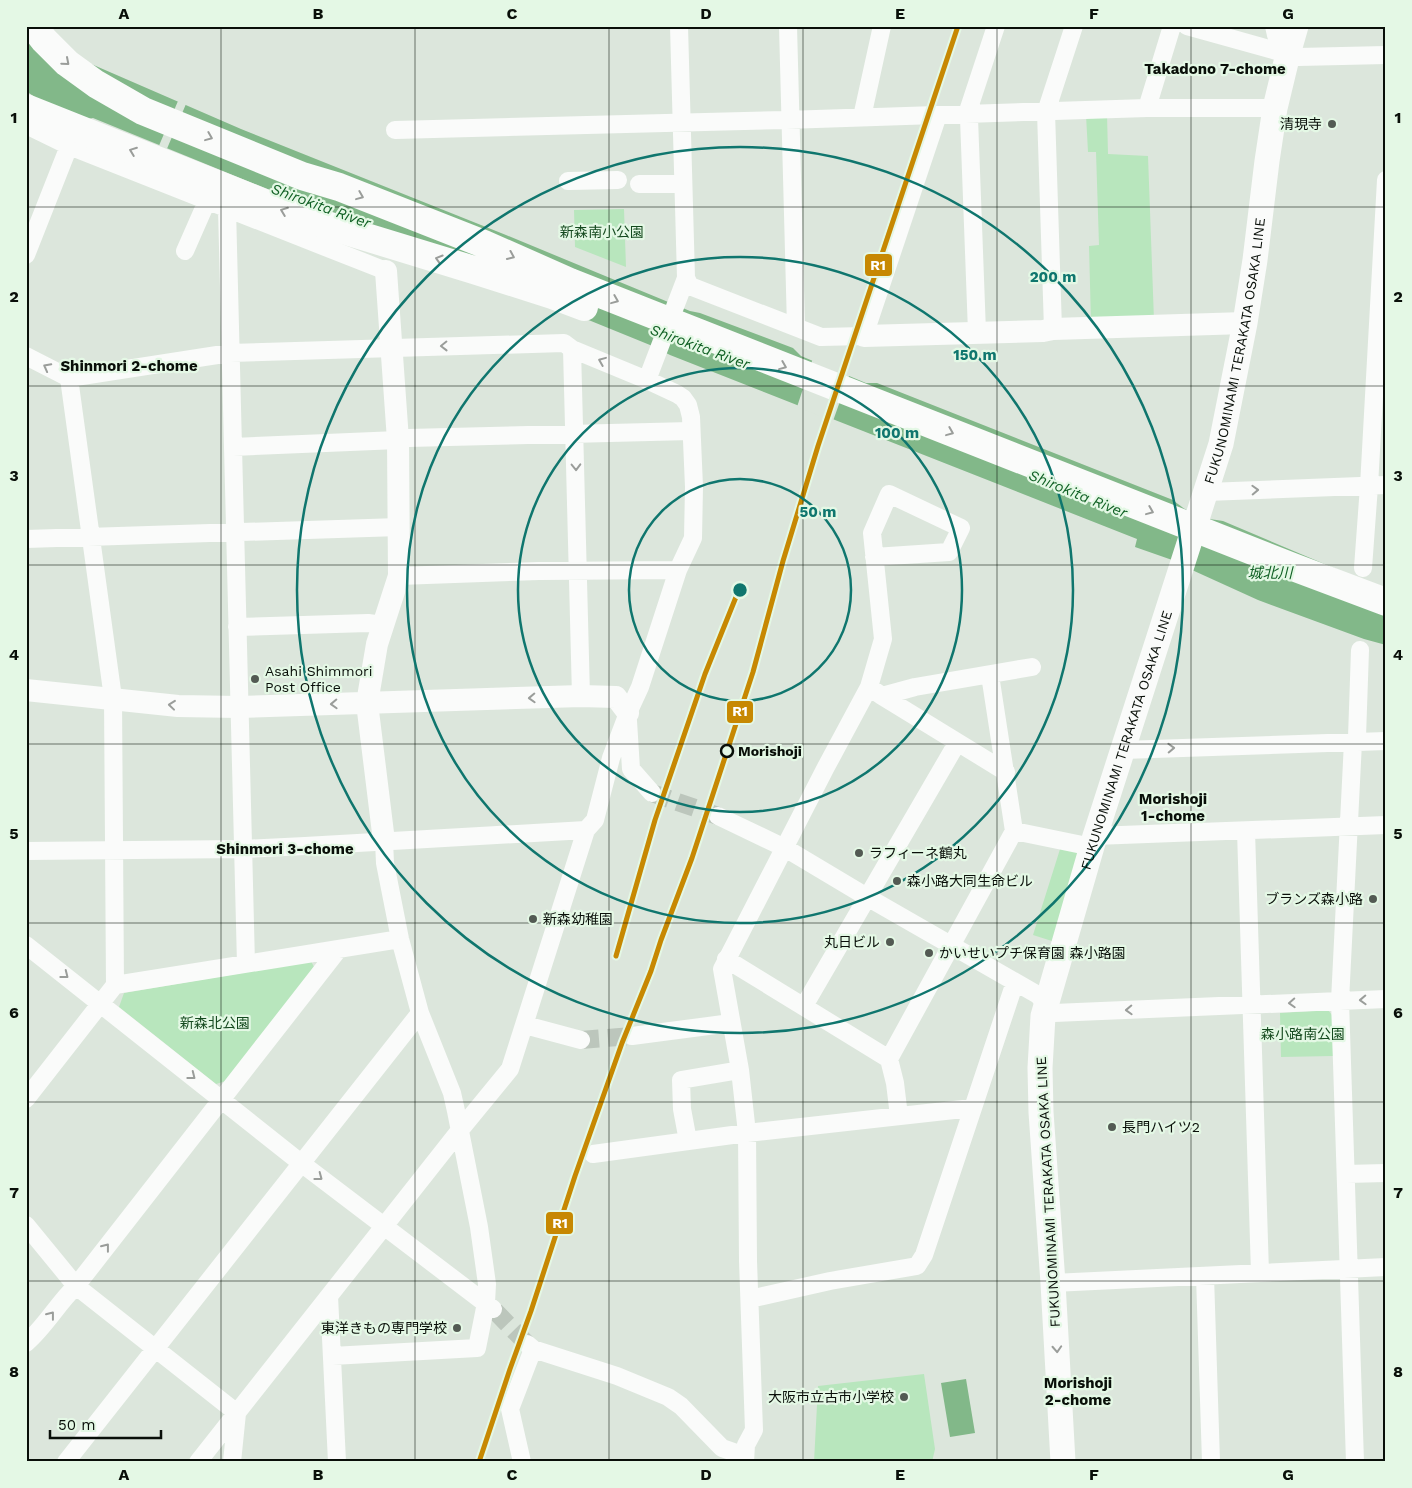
<svg xmlns="http://www.w3.org/2000/svg" width="1412" height="1488" viewBox="0 0 1412 1488" font-family="'Work Sans','Noto Sans JP',sans-serif">
<rect width="100%" height="100%" fill="#dce6dc"/>
<!-- green -->
<path fill="#b8e6bd" d="M 1107,114 L 1108,154 L 1148,156 L 1154,320 L 1091,322 L 1089,246 L 1099,245 L 1096,152 L 1088,152 L 1086,115 Z
M 624,209 L 626,267 L 575,247 L 574,210 Z
M 1061,846 L 1080,853 L 1055,942 L 1033,935 Z
M 311,961 L 315,969 L 226,1081 L 216,1084 L 119,1007 L 124,993 Z
M 1328,1010 L 1332,1015 L 1333,1056 L 1281,1057 L 1280,1013 Z
M 924,1374 L 935,1449 L 932,1462 L 814,1462 L 818,1386 Z"/>
<!-- water -->
<path fill="#82b889" d="M 26,26 L 59,50 L 241,129 L 506,235 L 690,311 L 700,313 L 793,348 L 801,356 L 866,383 L 877,383 L 1173,500 C 1191,515 1200,518 1223,521 L 1386,590 L 1386,645 L 1364,639 L 1258,600 L 1192,570 L 1175,561 L 1135,547 L 1137,539 L 670,355 L 650,345 L 93,118 L 79,121 L 45,104 L 26,91 Z
M 966,1379 L 975,1433 L 950,1437 L 941,1383 Z"/>
<!-- pier -->
<path fill="#dce6dc" d="M 178,101 L 186,104 L 166,151 L 158,148 Z
M 813,358 L 850,373 L 833,421 L 797,407 Z"/>
<g fill="none" stroke-linecap="round" stroke-linejoin="round">
<!-- minor-tunnel -->
<path stroke="#bcc6bc" stroke-width="18" stroke-dasharray="18 9" stroke-linecap="butt" d="M 652,793 L 718,816
M 581,1040 L 632,1036
M 495,1311 L 527,1344"/>
<!-- minor -->
<path stroke="#fafbfa" stroke-width="18" d="M 788,26 L 796,327
M 1187,26 L 1298,57 L 1386,55
M 1274,26 L 1276,35 L 1288,54
M 1147,108 L 1172,26
M 862,117 L 882,26
M 26,125 L 69,146 L 386,271
M 395,130 L 786,120 L 1147,108 L 1275,108
M 568,181 L 618,180
M 639,184 L 683,184
M 227,208 L 246,964
M 185,251 L 207,201
M 26,255 L 69,146
M 686,278 L 690,286 L 821,337 L 864,336 L 938,115
M 1053,329 L 1046,112 L 1074,26
M 977,332 L 969,118 L 967,114 L 996,26
M 572,349 L 581,696
M 26,356 L 69,378 L 230,353 L 564,343 L 572,349 L 647,380 L 677,394 L 683,398 L 688,405 L 691,417 L 694,487 L 693,538 L 678,570 L 640,687 L 628,713 L 611,758 L 595,820 L 586,830 L 510,1069 L 460,1130 L 198,1462
M 647,380 L 686,278 L 679,26
M 233,447 L 398,440 L 408,438 L 691,431
M 1207,492 L 1386,485
M 26,539 L 399,527
M 1363,568 L 1369,486 L 1386,180
M 399,576 L 539,571 L 678,570
M 237,627 L 368,623 L 383,625
M 990,675 L 1014,831 L 1092,847
M 869,687 L 882,696 L 1006,772
M 882,696 L 915,687 L 1032,667
M 628,721 L 631,769 L 652,793
M 1123,750 L 1386,741
M 718,816 L 785,848 L 867,897 L 1038,995 L 1054,1013 L 1386,999
M 1246,831 L 1260,1273
M 1095,836 L 1386,825
M 26,851 L 243,849 L 305,846 L 586,830
M 26,945 L 301,1163 L 493,1309
M 726,959 L 889,1059
M 115,985 L 400,939
M 804,1006 L 957,743
M 525,1025 L 581,1040
M 632,1036 L 731,1023
M 26,1099 L 115,985 L 113,698 L 69,378
M 899,1116 L 895,1083 L 889,1059 L 1014,831
M 688,1141 L 682,1109 L 681,1080 L 740,1070
M 593,1154 L 747,1133 L 972,1108
M 1346,1174 L 1386,1173
M 26,1225 L 76,1286 L 237,1413 L 232,1462
M 1205,1276 L 1211,1462
M 1053,1283 L 1386,1267
M 329,1296 L 337,1462
M 750,1299 L 830,1281 L 917,1266 L 924,1255 L 1015,982
M 26,1343 C 45,1327 58,1303 76,1286 L 338,950
M 527,1344 L 533,1349 L 617,1376 L 668,1397 L 681,1406 L 722,1448 L 745,1456
M 332,1356 L 477,1348 L 486,1303 L 487,1284 L 479,1227 L 456,1111 L 452,1093 L 420,1013 L 400,939 L 385,863 L 384,841
M 66,1462 L 420,1013
M 522,1462 L 510,1409 L 533,1349
M 745,1462 L 746,1445 L 754,1430 L 748,1261 L 747,1133 L 740,1070 L 722,969 L 826,767 L 869,687 L 883,639 L 872,533 L 889,494 L 961,528 L 949,552 L 874,557
M 1355,1462 L 1340,1001 L 1353,742 L 1357,737 L 1360,650"/>
<!-- tertiary -->
<path stroke="#fafbfa" stroke-width="22" d="M 864,336 L 1043,331 L 1053,329 L 1245,323
M 26,690 L 178,706 L 239,707 L 581,696 L 616,697 L 628,713
M 384,841 L 367,703 L 377,644 L 399,576 L 398,440 L 386,271"/>
<!-- secondary -->
<path stroke="#fafbfa" stroke-width="25" id="s1" d="M 1063,1462 L 1053,1283 L 1041,1112 L 1040,1068 L 1043,1016 L 1095,836 L 1221,444 L 1245,323 L 1255,260 L 1267,161 L 1275,108 L 1288,54 L 1296,26"/>
<!-- motorway -->
<path stroke="#fafbfa" stroke-width="28" d="M 33,26 L 44,40 L 67,63 L 96,84 L 143,111 L 302,176 L 339,187 L 484,244 L 570,282 L 1293,567 L 1386,602
M 26,108 L 297,216 L 474,270 L 552,295 L 584,307"/>
<defs>
<path id="rail-1" d="M 616,956 L 655,820 L 705,674 L 738,592
M 479,1462 L 510,1369 L 531,1311 L 575,1176 L 622,1043 L 651,971 L 661,940 L 692,858 L 753,672 L 783,561 L 818,446 L 958,26"/>
</defs>
<!-- rail-1 casing -->
<use href="#rail-1" stroke="#e4f8e5" stroke-width="9"/>
<!-- rail-1 -->
<use href="#rail-1" stroke="#c78802" stroke-width="5"/>
</g>
<!-- one-way arrows -->
<defs><path id="oneway-chevron" d="M-2-3.5L2.5 0L-2 3.5" fill="none" stroke-width="1.6" stroke-linecap="round" stroke-linejoin="round" transform="scale(1.25)"/></defs>
<g stroke="#9a9d9a">
<use href="#oneway-chevron" transform="translate(66 62) rotate(41)"/>
<use href="#oneway-chevron" transform="translate(209 137) rotate(22)"/>
<use href="#oneway-chevron" transform="translate(133 151) rotate(-159)"/>
<use href="#oneway-chevron" transform="translate(360 196) rotate(22)"/>
<use href="#oneway-chevron" transform="translate(284 211) rotate(-159)"/>
<use href="#oneway-chevron" transform="translate(511 256) rotate(24)"/>
<use href="#oneway-chevron" transform="translate(439 259) rotate(-163)"/>
<use href="#oneway-chevron" transform="translate(615 300) rotate(22)"/>
<use href="#oneway-chevron" transform="translate(444 346) rotate(179)"/>
<use href="#oneway-chevron" transform="translate(602 361) rotate(-158)"/>
<use href="#oneway-chevron" transform="translate(783 366) rotate(22)"/>
<use href="#oneway-chevron" transform="translate(47 367) rotate(-152)"/>
<use href="#oneway-chevron" transform="translate(950 432) rotate(22)"/>
<use href="#oneway-chevron" transform="translate(576 467) rotate(89)"/>
<use href="#oneway-chevron" transform="translate(1255 490) rotate(-2)"/>
<use href="#oneway-chevron" transform="translate(1150 511) rotate(22)"/>
<use href="#oneway-chevron" transform="translate(532 698) rotate(178)"/>
<use href="#oneway-chevron" transform="translate(334 704) rotate(178)"/>
<use href="#oneway-chevron" transform="translate(172 705) rotate(-174)"/>
<use href="#oneway-chevron" transform="translate(1171 748) rotate(-2)"/>
<use href="#oneway-chevron" transform="translate(65 975) rotate(38)"/>
<use href="#oneway-chevron" transform="translate(1363 1000) rotate(178)"/>
<use href="#oneway-chevron" transform="translate(1292 1003) rotate(177)"/>
<use href="#oneway-chevron" transform="translate(1129 1010) rotate(178)"/>
<use href="#oneway-chevron" transform="translate(192 1076) rotate(38)"/>
<use href="#oneway-chevron" transform="translate(319 1177) rotate(37)"/>
<use href="#oneway-chevron" transform="translate(106 1247) rotate(-52)"/>
<use href="#oneway-chevron" transform="translate(51 1315) rotate(-52)"/>
<use href="#oneway-chevron" transform="translate(1057 1349) rotate(87)"/>
</g>
<!-- grid -->
<path fill="none" stroke="#090f09" stroke-width="1" stroke-opacity="0.55" d="M 221,26 L 221,1462M 415,26 L 415,1462M 609,26 L 609,1462M 803,26 L 803,1462M 997,26 L 997,1462M 1191,26 L 1191,1462M 26,207 L 1386,207M 26,386 L 1386,386M 26,565 L 1386,565M 26,744 L 1386,744M 26,923 L 1386,923M 26,1102 L 1386,1102M 26,1281 L 1386,1281"/>
<!-- distance rings -->
<g fill="none" stroke="#0f766e" stroke-width="2.5">
<circle cx="740" cy="590" r="111"/>
<circle cx="740" cy="590" r="222"/>
<circle cx="740" cy="590" r="333"/>
<circle cx="740" cy="590" r="443"/>
</g>
<!-- markers -->
<g fill="#535a53" stroke="#e4f8e5" stroke-width="2">
<circle cx="1332" cy="124" r="5"/>
<circle cx="255" cy="679" r="5"/>
<circle cx="859" cy="853" r="5"/>
<circle cx="897" cy="881" r="5"/>
<circle cx="1373" cy="899" r="5"/>
<circle cx="533" cy="919" r="5"/>
<circle cx="890" cy="942" r="5"/>
<circle cx="929" cy="953" r="5"/>
<circle cx="1112" cy="1127" r="5"/>
<circle cx="457" cy="1328" r="5"/>
<circle cx="904" cy="1397" r="5"/>
</g>
<circle fill="#e4f8e5" stroke="#090f09" stroke-width="2.5" cx="727" cy="751" r="6"/>
<g text-anchor="middle" dominant-baseline="central" stroke-width="4.5" stroke-linejoin="round" paint-order="stroke">
<!-- poi labels -->
<g font-size="14" fill="#090f09" stroke="#e4f8e5" text-anchor="start">
<text x="1322" y="124" text-anchor="end">清現寺</text>
<text x="265" y="671">Asahi Shimmori<tspan x="265" dy="16">Post Office</tspan></text>
<text x="869" y="853">ラフィーネ鶴丸</text>
<text x="907" y="881">森小路大同生命ビル</text>
<text x="1363" y="899" text-anchor="end">ブランズ森小路</text>
<text x="543" y="919">新森幼稚園</text>
<text x="880" y="942" text-anchor="end">丸日ビル</text>
<text x="939" y="953">かいせいプチ保育園 森小路園</text>
<text x="1122" y="1127">長門ハイツ2</text>
<text x="447" y="1328" text-anchor="end">東洋きもの専門学校</text>
<text x="894" y="1397" text-anchor="end">大阪市立古市小学校</text>
</g>
<!-- park labels -->
<g font-size="14" fill="#14491e" stroke="#e4f8e5">
<text x="602" y="232">新森南小公園</text>
<text x="215" y="1023">新森北公園</text>
<text x="1303" y="1034">森小路南公園</text>
</g>
<!-- street labels -->
<g font-size="14" fill="#090f09" stroke="#e4f8e5">
<text stroke="none"><textPath href="#s1" startOffset="1140">FUKUNOMINAMI TERAKATA OSAKA LINE</textPath></text>
<text stroke="none"><textPath href="#s1" startOffset="735">FUKUNOMINAMI TERAKATA OSAKA LINE</textPath></text>
<text transform="translate(1048 1192) rotate(-93)">FUKUNOMINAMI TERAKATA OSAKA LINE</text>
</g>
<!-- stop labels -->
<g font-size="14" font-weight="bold" fill="#090f09" stroke="#e4f8e5" text-anchor="start">
<text x="738" y="751">Morishoji</text>
</g>
<!-- neighbourhood labels -->
<g font-size="15" font-weight="bold" fill="#090f09" stroke="#e4f8e5">
<text x="1215" y="69">Takadono 7-chome</text>
<text x="129" y="366">Shinmori 2-chome</text>
<text x="1173" y="799">Morishoji<tspan x="1173" dy="17">1-chome</tspan></text>
<text x="285" y="849">Shinmori 3-chome</text>
<text x="1078" y="1383">Morishoji<tspan x="1078" dy="17">2-chome</tspan></text>
</g>
<!-- water labels -->
<g font-size="15" font-style="italic" fill="#116125" stroke="#e4f8e5">
<text transform="translate(321 206) rotate(20)">Shirokita River</text>
<text transform="translate(700 347) rotate(20)">Shirokita River</text>
<text transform="translate(1078 494) rotate(22)">Shirokita River</text>
<text x="1270" y="573">城北川</text>
</g>
</g>
<circle cx="740" cy="590" r="8" fill="#0f766e" stroke="#e4f8e5" stroke-width="2.5"/>
<g font-size="15" text-anchor="middle" font-weight="bold" fill="#0f766e" stroke="#e4f8e5" stroke-width="4.5" stroke-linejoin="round" paint-order="stroke">
<text x="1053" y="282">200 m</text>
<text x="975" y="360">150 m</text>
<text x="897" y="438">100 m</text>
<text x="818" y="517">50 m</text>
</g>
<g stroke="#e4f8e5" stroke-width="2">
<rect x="864" y="253" width="29" height="24" rx="5" fill="#c78802"/>
<rect x="726" y="700" width="28" height="24" rx="5" fill="#c78802"/>
<rect x="545" y="1211" width="29" height="24" rx="5" fill="#c78802"/>
</g>
<g font-size="14" text-anchor="middle" font-weight="bold" fill="#fff">
<text x="878" y="270">R1</text>
<text x="740" y="716">R1</text>
<text x="560" y="1228">R1</text>
</g>
<!-- border -->
<rect width="1412" height="1488" fill="none" stroke="#e4f8e5" stroke-width="55"/>
<!-- scale -->
<path d="M50 1430v8h111v-8" fill="none" stroke="#090f09" stroke-width="2.5"/>
<text x="58" y="1430" font-size="15" fill="#090f09" stroke="#e4f8e5" stroke-width="4" paint-order="stroke">50 m</text>
<rect x="28" y="28" width="1356" height="1432" fill="none" stroke="#090f09" stroke-width="2"/>
<g font-size="16" text-anchor="middle" font-weight="bold" fill="#090f09">
<text x="124" y="19">A</text>
<text x="318" y="19">B</text>
<text x="512" y="19">C</text>
<text x="706" y="19">D</text>
<text x="900" y="19">E</text>
<text x="1094" y="19">F</text>
<text x="1288" y="19">G</text>
<text x="14" y="123">1</text>
<text x="1398" y="123">1</text>
<text x="14" y="302">2</text>
<text x="1398" y="302">2</text>
<text x="14" y="481">3</text>
<text x="1398" y="481">3</text>
<text x="14" y="660">4</text>
<text x="1398" y="660">4</text>
<text x="14" y="839">5</text>
<text x="1398" y="839">5</text>
<text x="14" y="1018">6</text>
<text x="1398" y="1018">6</text>
<text x="14" y="1198">7</text>
<text x="1398" y="1198">7</text>
<text x="14" y="1377">8</text>
<text x="1398" y="1377">8</text>
<text x="124" y="1480">A</text>
<text x="318" y="1480">B</text>
<text x="512" y="1480">C</text>
<text x="706" y="1480">D</text>
<text x="900" y="1480">E</text>
<text x="1094" y="1480">F</text>
<text x="1288" y="1480">G</text>
</g>
</svg>
